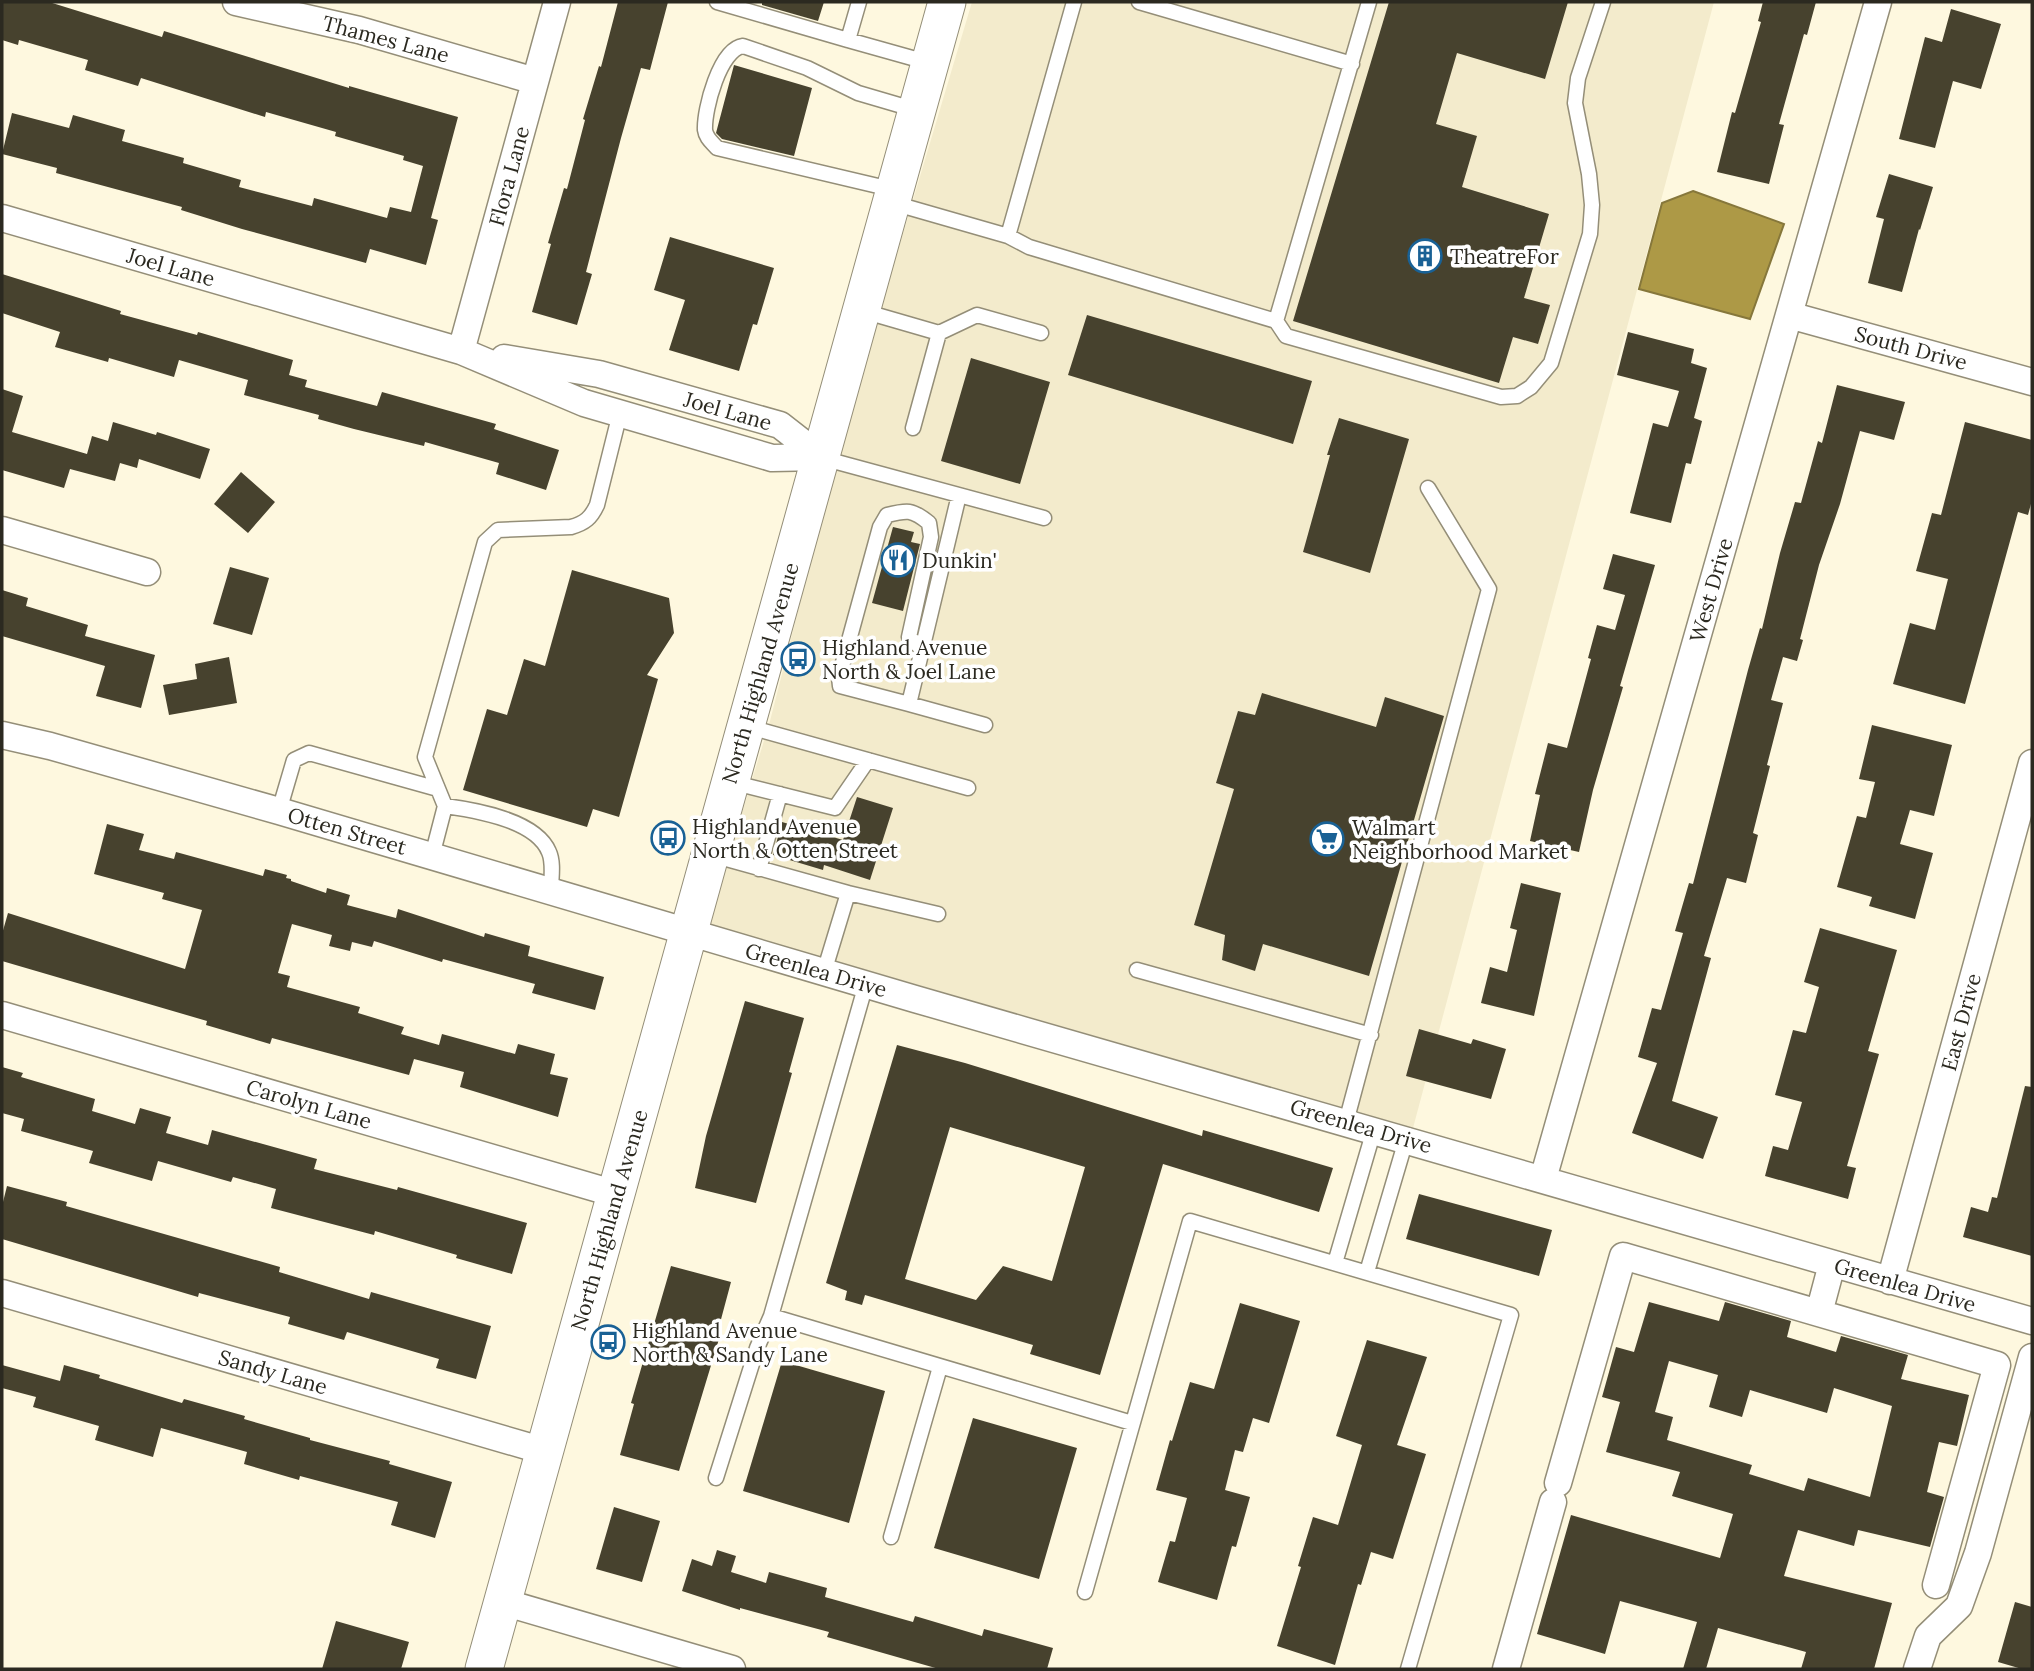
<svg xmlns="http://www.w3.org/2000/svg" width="2034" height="1671" viewBox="0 0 2034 1671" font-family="Lora,serif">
<rect width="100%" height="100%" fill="#fef8df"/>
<!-- built -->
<path fill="#f3ebcc" d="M 972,2 L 1714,2 L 1413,1128 L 708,924 L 770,721 L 842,438 Z"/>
<!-- water -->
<path fill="#ad9946" stroke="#86773b" stroke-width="2" d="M 1693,191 L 1784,224 L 1750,319 L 1639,289 L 1662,203 Z"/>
<!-- building -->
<path fill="#47422e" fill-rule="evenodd" d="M 2,2 L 49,2 L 162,37 L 164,31 L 349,88 L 349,86 L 458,117 L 431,218 L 438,220 L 426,265 L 370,249 L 366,263 L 242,229 L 181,210 L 182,207 L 56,173 L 57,168 L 2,154 L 12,113 L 69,128 L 73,115 L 125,130 L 122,141 L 184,158 L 183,163 L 241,180 L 239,187 L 312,206 L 314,198 L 387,218 L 390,207 L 411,212 L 423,166 L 403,160 L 404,156 L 335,136 L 336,132 L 266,112 L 265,117 L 141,78 L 138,86 L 85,70 L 88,60 L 19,40 L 18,45 L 2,40 Z
M 618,2 L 668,2 L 650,70 L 641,68 L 621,138 L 586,272 L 592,274 L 577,325 L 532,312 L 551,244 L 548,243 L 564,188 L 567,189 L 585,120 L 583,119 L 599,66 L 601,67 Z
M 762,2 L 824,2 L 818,21 L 762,5 Z
M 1389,2 L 1568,2 L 1545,79 L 1457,53 L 1436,124 L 1477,136 L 1462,187 L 1549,214 L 1524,298 L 1550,305 L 1538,344 L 1513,337 L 1499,383 L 1293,321 Z
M 1763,2 L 1816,2 L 1807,35 L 1804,34 L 1779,124 L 1784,125 L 1769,184 L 1717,172 L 1732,112 L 1735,113 L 1761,22 L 1758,21 Z
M 1951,9 L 2001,24 L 1981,89 L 1953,81 L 1935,148 L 1899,139 L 1925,37 L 1942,42 Z
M 734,65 L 812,88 L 794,156 L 722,139 L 716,133 Z
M 1889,174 L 1933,187 L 1920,230 L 1919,229 L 1902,292 L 1868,283 L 1884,219 L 1876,217 Z
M 670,237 L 774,268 L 757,325 L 753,324 L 739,371 L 669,350 L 685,300 L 654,290 Z
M 2,274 L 121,311 L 120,314 L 197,335 L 198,332 L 293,360 L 289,375 L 307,380 L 305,387 L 377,406 L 382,392 L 496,424 L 494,429 L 559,450 L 546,490 L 496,474 L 499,463 L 425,442 L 424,446 L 354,429 L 318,419 L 319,415 L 244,395 L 248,380 L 179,360 L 174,377 L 109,358 L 108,362 L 55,347 L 60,332 L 2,313 Z
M 1087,315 L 1312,381 L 1293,444 L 1068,375 Z
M 1628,332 L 1694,349 L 1691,363 L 1707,368 L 1694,418 L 1702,421 L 1691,464 L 1686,463 L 1671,523 L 1630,513 L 1653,423 L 1668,427 L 1679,391 L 1617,375 Z
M 971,358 L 1050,382 L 1020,484 L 941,461 Z
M 1837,385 L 1905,402 L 1894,440 L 1860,431 L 1840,504 L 1819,565 L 1800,639 L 1803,640 L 1797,661 L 1783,657 L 1771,700 L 1783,703 L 1767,765 L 1770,766 L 1753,833 L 1758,835 L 1746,883 L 1727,878 L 1704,956 L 1711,958 L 1672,1101 L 1718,1117 L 1703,1159 L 1632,1133 L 1657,1063 L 1638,1057 L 1652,1008 L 1661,1010 L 1683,933 L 1675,931 L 1689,883 L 1693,884 L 1748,670 L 1760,628 L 1762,629 L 1780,553 L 1795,502 L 1801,503 L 1818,441 L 1822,443 Z
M 2,389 L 23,396 L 12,432 L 87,454 L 92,436 L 108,441 L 113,422 L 156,435 L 157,432 L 210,449 L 200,479 L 139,459 L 137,468 L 120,463 L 115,481 L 70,469 L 64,488 L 2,470 Z
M 1339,418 L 1409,439 L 1370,573 L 1303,552 L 1330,455 L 1327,455 Z
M 1965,422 L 2032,440 L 2032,500 L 2028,515 L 2018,512 L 1965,704 L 1893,684 L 1910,623 L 1935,630 L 1948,579 L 1916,571 L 1932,513 L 1941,515 Z
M 241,472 L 275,502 L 248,533 L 214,504 Z
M 893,527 L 914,532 L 911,542 L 920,544 L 903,611 L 872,603 Z
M 1613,554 L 1655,565 L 1620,686 L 1623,687 L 1593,790 L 1579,852 L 1530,841 L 1540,795 L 1535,794 L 1548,743 L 1567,748 L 1591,659 L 1588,658 L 1597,625 L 1615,630 L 1625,595 L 1603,589 Z
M 230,567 L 269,578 L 252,635 L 213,624 Z
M 572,570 L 669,598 L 674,633 L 647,675 L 658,679 L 619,817 L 593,809 L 587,827 L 463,790 L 487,709 L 507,715 L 524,659 L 545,666 Z
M 2,590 L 28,598 L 26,606 L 88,625 L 85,636 L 155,655 L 141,708 L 96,696 L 105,666 L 2,636 Z
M 229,657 L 237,703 L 169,715 L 163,685 L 197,679 L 195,664 Z
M 1262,693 L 1376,727 L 1385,697 L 1444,716 L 1369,976 L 1263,944 L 1255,971 L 1222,960 L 1225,935 L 1194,925 L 1234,789 L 1216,783 L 1238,711 L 1255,715 Z
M 1872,725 L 1952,745 L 1934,816 L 1910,810 L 1900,844 L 1933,853 L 1915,919 L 1869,906 L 1872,897 L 1837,887 L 1857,816 L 1866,818 L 1875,782 L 1859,779 Z
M 857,797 L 893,808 L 870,880 L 824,865 L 823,870 L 773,855 L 782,822 L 843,840 Z
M 107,824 L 144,834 L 139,850 L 174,859 L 176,852 L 263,876 L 265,869 L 287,875 L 286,878 L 291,879 L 291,881 L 326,893 L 327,888 L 350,895 L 347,905 L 396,918 L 398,909 L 484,937 L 485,933 L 530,946 L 528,956 L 604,977 L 595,1010 L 532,993 L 535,984 L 443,959 L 442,962 L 374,941 L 372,947 L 352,942 L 350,951 L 329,946 L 332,935 L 292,924 L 278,973 L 290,976 L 287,987 L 360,1007 L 358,1013 L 404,1027 L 401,1034 L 439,1045 L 442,1034 L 515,1054 L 518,1044 L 555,1054 L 550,1074 L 568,1078 L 558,1117 L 460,1087 L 464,1072 L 414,1059 L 409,1075 L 272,1038 L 270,1044 L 206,1025 L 207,1021 L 2,961 L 2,934 L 8,913 L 185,969 L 202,910 L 162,899 L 164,893 L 94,874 Z
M 1521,883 L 1561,893 L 1534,1016 L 1481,1003 L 1490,967 L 1507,972 L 1517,930 L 1510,928 Z
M 1820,928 L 1897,950 L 1868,1051 L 1879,1054 L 1847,1166 L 1856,1168 L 1848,1199 L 1765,1176 L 1773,1146 L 1788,1150 L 1802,1102 L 1775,1095 L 1793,1030 L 1806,1033 L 1819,987 L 1804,982 Z
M 745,1001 L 804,1018 L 789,1072 L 792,1073 L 756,1203 L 695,1188 L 706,1136 Z
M 1419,1029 L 1471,1044 L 1473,1039 L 1506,1049 L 1491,1099 L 1406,1076 Z
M 897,1045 L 965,1063 L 1202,1136 L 1203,1130 L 1333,1168 L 1319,1212 L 1163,1164 L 1100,1375 L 1030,1354 L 1033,1345 L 865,1295 L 862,1305 L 845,1300 L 847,1291 L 826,1283 ZM 950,1127 L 1085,1167 L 1052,1281 L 1003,1266 L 976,1300 L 905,1279 Z
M 2,1067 L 23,1073 L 21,1077 L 95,1099 L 92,1111 L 135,1124 L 140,1108 L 171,1117 L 166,1133 L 208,1145 L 212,1130 L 317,1159 L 314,1169 L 397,1190 L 398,1187 L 527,1223 L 512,1274 L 456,1258 L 457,1255 L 375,1231 L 374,1235 L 271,1208 L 276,1189 L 233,1177 L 231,1182 L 158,1161 L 152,1181 L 89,1163 L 93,1151 L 21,1131 L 24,1119 L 2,1113 Z
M 2025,1086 L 2032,1087 L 2032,1256 L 1963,1237 L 1971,1207 L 1988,1212 L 1992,1197 L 1997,1198 Z
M 7,1186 L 67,1202 L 66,1206 L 280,1267 L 279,1272 L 369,1299 L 371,1292 L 491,1326 L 476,1379 L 436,1368 L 439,1359 L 347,1332 L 344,1340 L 288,1324 L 290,1317 L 199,1293 L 198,1297 L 2,1239 L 2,1206 Z
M 1419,1194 L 1552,1230 L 1539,1276 L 1406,1239 Z
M 671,1266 L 731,1282 L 716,1338 L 719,1339 L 679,1471 L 620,1455 L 634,1404 L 631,1403 Z
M 1649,1302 L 1719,1321 L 1725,1302 L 1791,1321 L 1787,1337 L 1836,1352 L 1841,1336 L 1908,1355 L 1901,1379 L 1969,1395 L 1957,1446 L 1939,1442 L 1927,1492 L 1944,1497 L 1930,1547 L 1858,1530 L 1854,1546 L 1798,1530 L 1784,1576 L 1892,1603 L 1874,1669 L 1801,1669 L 1806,1652 L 1718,1628 L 1706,1669 L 1683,1669 L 1697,1622 L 1620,1601 L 1605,1654 L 1537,1634 L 1571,1515 L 1720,1558 L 1733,1514 L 1672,1496 L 1680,1472 L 1606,1452 L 1620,1402 L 1602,1397 L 1616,1347 L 1634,1352 ZM 1669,1361 L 1718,1375 L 1709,1407 L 1742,1417 L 1750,1390 L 1827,1413 L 1834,1388 L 1892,1406 L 1870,1497 L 1808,1478 L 1804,1491 L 1749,1474 L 1752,1465 L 1667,1440 L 1673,1417 L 1655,1412 Z
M 1240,1303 L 1300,1321 L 1269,1423 L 1253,1418 L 1243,1452 L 1235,1450 L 1225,1490 L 1250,1497 L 1236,1547 L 1232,1546 L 1217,1600 L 1158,1582 L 1170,1541 L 1175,1542 L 1187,1498 L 1156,1490 L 1170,1440 L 1172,1441 L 1190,1382 L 1214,1389 Z
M 1367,1340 L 1427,1357 L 1397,1445 L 1426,1454 L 1393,1559 L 1371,1552 L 1361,1585 L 1358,1584 L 1335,1665 L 1277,1646 L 1301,1567 L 1298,1566 L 1313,1517 L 1338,1525 L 1362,1445 L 1336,1436 Z
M 782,1361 L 885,1391 L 849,1523 L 743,1491 Z
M 2,1365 L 60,1381 L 64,1365 L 100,1375 L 99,1378 L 182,1403 L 184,1399 L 245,1416 L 244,1419 L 310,1438 L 310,1440 L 390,1461 L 389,1464 L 452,1482 L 435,1538 L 391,1525 L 398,1502 L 300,1476 L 299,1480 L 244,1464 L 247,1452 L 161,1428 L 153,1457 L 95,1440 L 99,1426 L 33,1407 L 36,1397 L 2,1388 Z
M 973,1418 L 1077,1448 L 1039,1579 L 934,1548 Z
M 614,1507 L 660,1521 L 642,1582 L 596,1569 Z
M 717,1550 L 736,1556 L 731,1572 L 766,1583 L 769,1572 L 827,1588 L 825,1597 L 913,1622 L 915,1616 L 982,1636 L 984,1629 L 1053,1648 L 1047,1669 L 939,1669 L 827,1637 L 829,1632 L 740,1608 L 740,1610 L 682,1591 L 692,1559 L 712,1566 Z
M 2015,1602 L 2032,1607 L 2032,1669 L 2022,1669 L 1998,1662 Z
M 336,1621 L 409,1642 L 401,1669 L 322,1669 Z"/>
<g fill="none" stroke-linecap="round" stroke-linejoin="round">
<defs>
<path id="lane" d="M 717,2 L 848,40
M 859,2 L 848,40 L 930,63
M 1139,2 L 1352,64
M 895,190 L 717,148 C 712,142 706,138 705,130 C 704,109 720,49 743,46 L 807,68 L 858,93 L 916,110
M 893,203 L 1008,236 L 1029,247 L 1276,321 L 1369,2
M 1008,236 L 1074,2
M 863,311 L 939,333 L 977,315 L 1041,333
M 1276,321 L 1286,336 L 1501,397 L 1517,396 L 1531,387 L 1551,363 L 1590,234 L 1592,205 L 1589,174 L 1575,103 L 1578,78 L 1603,2
M 913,428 L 939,333
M 822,458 L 1044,518
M 959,495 L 909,704 L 985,725
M 909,704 L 840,686 L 839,677 L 880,527 L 887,515 C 907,510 912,509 929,523 L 931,537 L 909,637 L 922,649
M 746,726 L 968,788
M 731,782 L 835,808 L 868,760
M 445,806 C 475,810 536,820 549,852 C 554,863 551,879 551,891
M 279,811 L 294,760 L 309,753 L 438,789
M 712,855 L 848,893 L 824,972
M 432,856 L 445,806 L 425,757 L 485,542 L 498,530 L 571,527 C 585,523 591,518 597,505 L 620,413
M 759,869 L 780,794
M 848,893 L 938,914
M 1137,970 L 1371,1035
M 1346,1122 L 1489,589 L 1428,488
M 1335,1263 L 1374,1130
M 1367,1272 L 1406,1140
M 771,1316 L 1132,1423
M 716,1478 L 757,1348 L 771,1316 L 866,984
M 891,1537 L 940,1367
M 1085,1592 L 1190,1221 L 1511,1315 L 1408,1669"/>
<path id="street" d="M 236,2 L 359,30 L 535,81
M 2,218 L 461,351 L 584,403 L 772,458 L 821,457
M 1789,315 L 2032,382
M 461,351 L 557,2
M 504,358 L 599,374 L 780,425 L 821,457
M 2,530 L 147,572
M 2,735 L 50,746 L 279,811 L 915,999 L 2032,1321
M 2,1015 L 616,1194
M 1543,1179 L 1878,2
M 1890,1281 L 2032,763
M 2,1293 L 544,1451
M 1819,1313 L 1832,1264
M 1558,1483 L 1623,1256 L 1997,1365 L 1936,1585
M 503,1602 L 732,1669
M 1506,1669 L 1553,1502
M 1917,1669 L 1928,1636 L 1959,1606 L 1978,1553 L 2032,1357"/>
<path id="secondary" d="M 484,1669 L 947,2"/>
</defs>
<!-- lane casing -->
<use href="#lane" stroke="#948e78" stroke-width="17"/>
<!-- street casing -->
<use href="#street" stroke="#948e78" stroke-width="29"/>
<!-- secondary casing -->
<use href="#secondary" stroke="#948e78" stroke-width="39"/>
<!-- lane -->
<use href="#lane" stroke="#fff" stroke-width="14"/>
<!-- street -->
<use href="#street" stroke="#fff" stroke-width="26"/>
<!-- secondary -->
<use href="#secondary" stroke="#fff" stroke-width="37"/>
</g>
<!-- icons -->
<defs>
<symbol id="building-ring" viewBox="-11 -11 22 22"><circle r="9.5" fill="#fff" stroke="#196195" stroke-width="1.5"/><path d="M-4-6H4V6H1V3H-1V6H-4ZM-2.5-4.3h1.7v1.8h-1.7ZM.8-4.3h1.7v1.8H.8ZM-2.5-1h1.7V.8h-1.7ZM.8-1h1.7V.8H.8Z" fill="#196195"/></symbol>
<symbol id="restaurant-ring" viewBox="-11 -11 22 22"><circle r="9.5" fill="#fff" stroke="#196195" stroke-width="1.5"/><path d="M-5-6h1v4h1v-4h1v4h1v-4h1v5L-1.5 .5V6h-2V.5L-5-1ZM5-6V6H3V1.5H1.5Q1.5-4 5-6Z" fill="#196195"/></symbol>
<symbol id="bus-ring" viewBox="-11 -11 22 22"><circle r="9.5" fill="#fff" stroke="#196195" stroke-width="1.5"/><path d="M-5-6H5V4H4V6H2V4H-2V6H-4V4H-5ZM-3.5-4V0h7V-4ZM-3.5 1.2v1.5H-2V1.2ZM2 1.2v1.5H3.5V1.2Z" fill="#196195"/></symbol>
<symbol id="supermarket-ring" viewBox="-11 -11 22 22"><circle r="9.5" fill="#fff" stroke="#196195" stroke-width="1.5"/><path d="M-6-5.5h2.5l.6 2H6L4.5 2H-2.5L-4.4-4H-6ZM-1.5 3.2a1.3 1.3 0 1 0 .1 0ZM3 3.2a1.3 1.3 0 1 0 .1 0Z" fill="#196195"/></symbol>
</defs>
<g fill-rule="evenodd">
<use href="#building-ring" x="1406" y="237" width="38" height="38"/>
<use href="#restaurant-ring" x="879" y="541" width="38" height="38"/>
<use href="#bus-ring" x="779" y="640" width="38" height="38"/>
<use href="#bus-ring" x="649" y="819" width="38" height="38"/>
<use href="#supermarket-ring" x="1308" y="820" width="38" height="38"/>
<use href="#bus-ring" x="589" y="1323" width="38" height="38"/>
</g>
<g text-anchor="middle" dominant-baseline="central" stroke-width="7" stroke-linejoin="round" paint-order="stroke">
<!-- street labels -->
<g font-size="21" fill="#2b2920" stroke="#fff">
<text transform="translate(386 39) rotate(15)">Thames Lane</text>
<text transform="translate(509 176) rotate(-75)">Flora Lane</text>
<text transform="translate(171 267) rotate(16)">Joel Lane</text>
<text transform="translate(1911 348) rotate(15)">South Drive</text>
<text transform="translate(728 411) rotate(16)">Joel Lane</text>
<text transform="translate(1711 590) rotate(-74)">West Drive</text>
<text transform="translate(760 673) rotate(-74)">North Highland Avenue</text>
<text transform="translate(347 831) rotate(16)">Otten Street</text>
<text transform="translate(816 970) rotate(16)">Greenlea Drive</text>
<text transform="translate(1961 1022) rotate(-75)">East Drive</text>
<text transform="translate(309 1104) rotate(16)">Carolyn Lane</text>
<text transform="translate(1361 1126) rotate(16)">Greenlea Drive</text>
<text transform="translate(609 1220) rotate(-74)">North Highland Avenue</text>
<text transform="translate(1905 1285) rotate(16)">Greenlea Drive</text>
<text transform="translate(273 1372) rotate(16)">Sandy Lane</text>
</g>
<!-- poi labels -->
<g font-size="21" fill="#2b2920" stroke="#fff" text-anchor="start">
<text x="1450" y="256">TheatreFor</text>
<text x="922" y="560">Dunkin'</text>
<text x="822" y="647">Highland Avenue<tspan x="822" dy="24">North &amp; Joel Lane</tspan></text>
<text x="692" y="826">Highland Avenue<tspan x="692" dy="24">North &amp; Otten Street</tspan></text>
<text x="1352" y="827">Walmart<tspan x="1352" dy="24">Neighborhood Market</tspan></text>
<text x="632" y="1330">Highland Avenue<tspan x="632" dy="24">North &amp; Sandy Lane</tspan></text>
</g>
</g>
<!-- border -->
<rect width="2034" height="1671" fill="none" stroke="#2b2920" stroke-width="7"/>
</svg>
